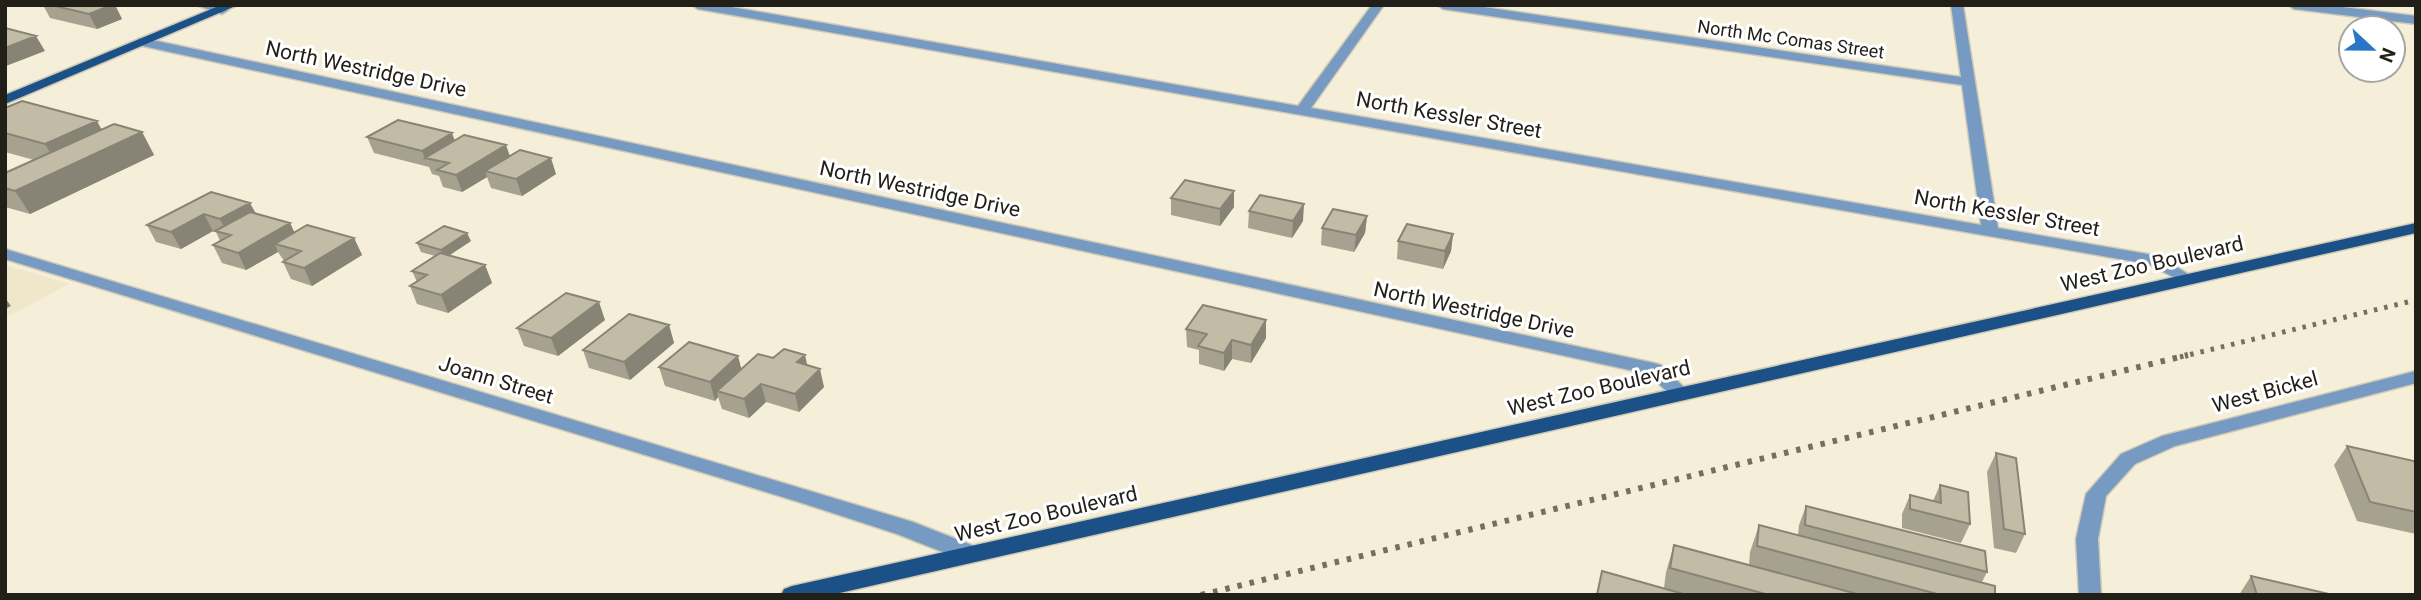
<svg xmlns="http://www.w3.org/2000/svg" width="2421" height="600" viewBox="0 0 2421 600" font-family="Roboto,sans-serif">
<rect width="100%" height="100%" fill="#f5efd9"/>
<!-- built -->
<path fill="#eee7c9" d="M 5,265 L 69,284 L 5,318 Z"/>
<g fill="none" stroke-linecap="round" stroke-linejoin="round">
<defs>
<path id="minor" d="M 196,5 L 218,5 L 228,10 L 222,14 Z
M 692,5 L 720,5 L 1298,106 L 1372,5 L 1384,5 L 1311,108 L 1981,225 L 1962,85 L 1443,9 L 1437,5 L 1470,5 L 1961,77 L 1951,5 L 1963,5 L 1998,228 L 2159,256 L 2196,279 L 2187,284 L 2148,264 L 698,9 Z
M 2288,5 L 2326,5 L 2416,16 L 2416,24 L 2294,9 Z
M 143,38 L 1654,363 L 1661,365 L 1690,393 L 1687,397 L 1673,397 L 1648,374 L 138,45 L 138,39 Z
M 5,249 L 913,522 L 979,548 L 982,554 L 979,560 L 971,562 L 963,560 L 897,534 L 802,503 L 5,259 Z
M 2416,371 L 2416,383 L 2175,446 L 2135,464 L 2106,496 L 2098,539 L 2101,595 L 2079,595 L 2076,539 L 2086,494 L 2121,454 L 2162,436 Z"/>
<path id="major" d="M 221,5 L 238,5 L 5,104 L 5,95 Z
M 2416,223 L 2416,233 L 831,595 L 781,595 L 784,589 L 792,586 Z"/>
</defs>
<!-- minor casing -->
<use href="#minor" stroke="#cfcab6" stroke-width="3"/>
<!-- major casing -->
<use href="#major" stroke="#cfcab6" stroke-width="3"/>
<!-- minor -->
<use href="#minor" fill="#779ac2" fill-rule="evenodd"/>
<!-- major -->
<use href="#major" fill="#1c5188" fill-rule="evenodd"/>
<!-- rail-far1 -->
<path stroke="#737062" stroke-width="5" stroke-dasharray="3.5 7" stroke-linecap="butt" d="M 2180,357 L 2416,300"/>
<!-- rail -->
<path stroke="#737062" stroke-width="6" stroke-dasharray="4.5 8" stroke-linecap="butt" d="M 1201,595 L 2188,355"/>
</g>
<!-- wall -->
<path fill="#a7a290" d="M 43,5 L 115,5 L 122,19 L 97,29 L 50,18 Z
M 5,108 L 102,130 L 142,132 L 154,155 L 30,214 L 5,207 L 5,173 L 34,160 L 5,152 Z
M 367,137 L 455,140 L 510,156 L 556,174 L 522,196 L 491,188 L 487,177 L 462,192 L 443,187 L 439,176 L 432,174 L 429,167 L 374,153 Z
M 211,192 L 256,214 L 290,223 L 294,232 L 354,238 L 362,255 L 312,286 L 291,279 L 283,262 L 284,261 L 278,252 L 246,270 L 222,263 L 213,245 L 220,241 L 216,232 L 213,231 L 181,249 L 156,242 L 147,225 Z
M 1171,198 L 1234,207 L 1220,226 L 1171,215 Z
M 1249,211 L 1303,221 L 1292,238 L 1248,228 Z
M 1367,216 L 1365,233 L 1354,252 L 1321,245 L 1322,228 Z
M 1453,234 L 1451,251 L 1443,269 L 1397,259 L 1398,241 Z
M 471,241 L 449,255 L 485,265 L 492,283 L 448,313 L 417,304 L 410,286 L 417,282 L 412,271 L 435,256 L 421,252 L 417,243 Z
M 605,320 L 558,356 L 524,346 L 517,328 Z
M 1266,320 L 1266,338 L 1251,363 L 1232,359 L 1224,371 L 1199,364 L 1199,350 L 1187,347 L 1186,329 Z
M 669,325 L 674,343 L 630,380 L 589,368 L 583,350 Z
M 773,358 L 807,365 L 824,387 L 799,412 L 766,402 L 749,418 L 722,409 L 718,397 L 715,401 L 665,386 L 659,367 L 741,369 Z
M 2347,446 L 2416,465 L 2416,534 L 2357,521 L 2334,465 Z
M 1996,453 L 2025,534 L 2016,553 L 1994,548 L 1987,472 Z
M 1940,485 L 1970,524 L 1961,543 L 1902,528 L 1902,514 L 1910,495 L 1933,501 Z
M 1806,506 L 1987,572 L 1982,582 L 1995,595 L 1596,595 L 1602,571 L 1664,588 L 1666,572 L 1674,545 L 1749,565 L 1750,552 L 1759,525 L 1798,535 L 1799,525 Z
M 2251,576 L 2329,595 L 2239,595 Z"/>
<!-- shaded-wall -->
<path fill="#888475" d="M 112,5 L 115,5 L 122,19 L 97,29 L 89,14 Z
M 36,36 L 45,51 L 6,66 L 5,48 Z
M 97,121 L 109,143 L 58,167 L 45,144 Z
M 142,132 L 154,155 L 30,214 L 15,191 Z
M 452,133 L 458,149 L 425,158 L 428,167 L 422,151 Z
M 506,145 L 512,162 L 485,171 L 487,177 L 462,192 L 456,175 Z
M 551,158 L 556,174 L 522,196 L 516,179 Z
M 1234,191 L 1234,207 L 1220,226 L 1220,209 Z
M 250,203 L 259,219 L 229,236 L 220,219 Z
M 1304,204 L 1303,221 L 1292,238 L 1293,221 Z
M 204,214 L 213,231 L 181,249 L 171,232 Z
M 1367,216 L 1365,233 L 1354,252 L 1356,235 Z
M 290,223 L 298,240 L 275,244 L 278,252 L 246,270 L 238,253 Z
M 467,233 L 471,241 L 444,259 L 441,250 Z
M 1453,234 L 1451,251 L 1443,269 L 1445,251 Z
M 354,238 L 362,255 L 312,286 L 304,268 Z
M 485,265 L 492,283 L 448,313 L 441,295 Z
M 5,298 L 11,306 L 5,309 Z
M 599,302 L 605,320 L 558,356 L 551,338 Z
M 1266,320 L 1266,338 L 1251,363 L 1251,345 Z
M 669,325 L 674,343 L 630,380 L 624,362 Z
M 1232,340 L 1232,359 L 1224,371 L 1224,353 Z
M 805,355 L 809,373 L 797,362 Z
M 738,356 L 743,375 L 717,391 L 718,397 L 715,401 L 710,382 Z
M 820,369 L 824,387 L 799,412 L 795,394 Z
M 761,384 L 766,402 L 749,418 L 744,399 Z"/>
<!-- building -->
<path fill="#c2bca7" stroke="#888475" stroke-width="2" d="M 51,5 L 112,5 L 89,14 Z
M 5,28 L 36,36 L 5,48 Z
M 22,101 L 97,121 L 45,144 L 5,133 L 5,108 Z
M 398,120 L 452,133 L 422,151 L 367,137 Z
M 114,124 L 142,132 L 15,191 L 5,188 L 5,173 Z
M 464,135 L 506,145 L 456,175 L 437,170 L 449,163 L 425,158 Z
M 520,150 L 551,158 L 516,179 L 485,171 Z
M 1185,180 L 1234,191 L 1220,209 L 1171,198 Z
M 211,192 L 250,203 L 220,219 L 204,214 L 171,232 L 147,225 Z
M 1260,195 L 1304,204 L 1293,221 L 1249,211 Z
M 1333,209 L 1367,216 L 1356,235 L 1322,228 Z
M 250,212 L 290,223 L 238,253 L 213,245 L 231,235 L 215,231 Z
M 1407,224 L 1453,234 L 1445,251 L 1398,241 Z
M 307,225 L 354,238 L 304,268 L 283,262 L 301,251 L 275,244 Z
M 444,226 L 467,233 L 441,250 L 417,243 Z
M 440,253 L 485,265 L 441,295 L 410,286 L 427,275 L 412,271 Z
M 566,293 L 599,302 L 551,338 L 517,328 Z
M 1203,305 L 1266,320 L 1251,345 L 1232,340 L 1224,353 L 1198,346 L 1207,334 L 1186,329 Z
M 629,314 L 669,325 L 624,362 L 583,350 Z
M 689,342 L 738,356 L 710,382 L 659,367 Z
M 784,349 L 805,355 L 797,362 L 820,369 L 795,394 L 761,384 L 744,399 L 717,391 L 758,354 L 773,358 Z
M 2347,446 L 2414,461 L 2416,465 L 2416,512 L 2370,502 Z
M 1996,453 L 2016,458 L 2025,534 L 2004,529 Z
M 1940,485 L 1968,492 L 1970,524 L 1910,509 L 1910,495 L 1941,503 Z
M 1806,506 L 1985,551 L 1987,572 L 1805,525 Z
M 1759,525 L 1995,586 L 1995,595 L 1941,595 L 1757,546 Z
M 1674,545 L 1861,595 L 1769,595 L 1670,568 Z
M 1602,571 L 1687,595 L 1597,595 Z
M 2251,576 L 2329,594 L 2329,595 L 2257,595 Z"/>
<g text-anchor="middle" dominant-baseline="central" stroke-width="6" stroke-linejoin="round" paint-order="stroke">
<!-- far-street labels -->
<g font-size="18" fill="#211f17" stroke="#fff">
<text transform="translate(1791 39) rotate(8)">North Mc Comas Street</text>
</g>
<!-- street labels -->
<g font-size="21" fill="#211f17" stroke="#fff">
<text transform="translate(366 69) rotate(12)">North Westridge Drive</text>
<text transform="translate(1449 115) rotate(10)">North Kessler Street</text>
<text transform="translate(920 189) rotate(12)">North Westridge Drive</text>
<text transform="translate(2007 213) rotate(10)">North Kessler Street</text>
<text transform="translate(2152 264) rotate(-13)">West Zoo Boulevard</text>
<text transform="translate(1474 310) rotate(12)">North Westridge Drive</text>
<text transform="translate(496 380) rotate(17)">Joann Street</text>
<text transform="translate(1599 388) rotate(-13)">West Zoo Boulevard</text>
<text transform="translate(2265 392) rotate(-15)">West Bickel</text>
<text transform="translate(1046 514) rotate(-13)">West Zoo Boulevard</text>
</g>
</g>
<!-- border -->
<rect width="2421" height="600" fill="none" stroke="#211f17" stroke-width="14"/>
<!-- north arrow -->
<g transform="translate(2372 49) rotate(112)"><circle r="33" fill="#ffffff" stroke="#a6a5a2" stroke-width="2"/>
<path d="M0-5L12 26L0 18L-12 26Z" fill="#2a76c6"/>
<text y="-10" font-size="19" font-weight="bold" text-anchor="middle" fill="#211f17">N</text>
</g>
</svg>
